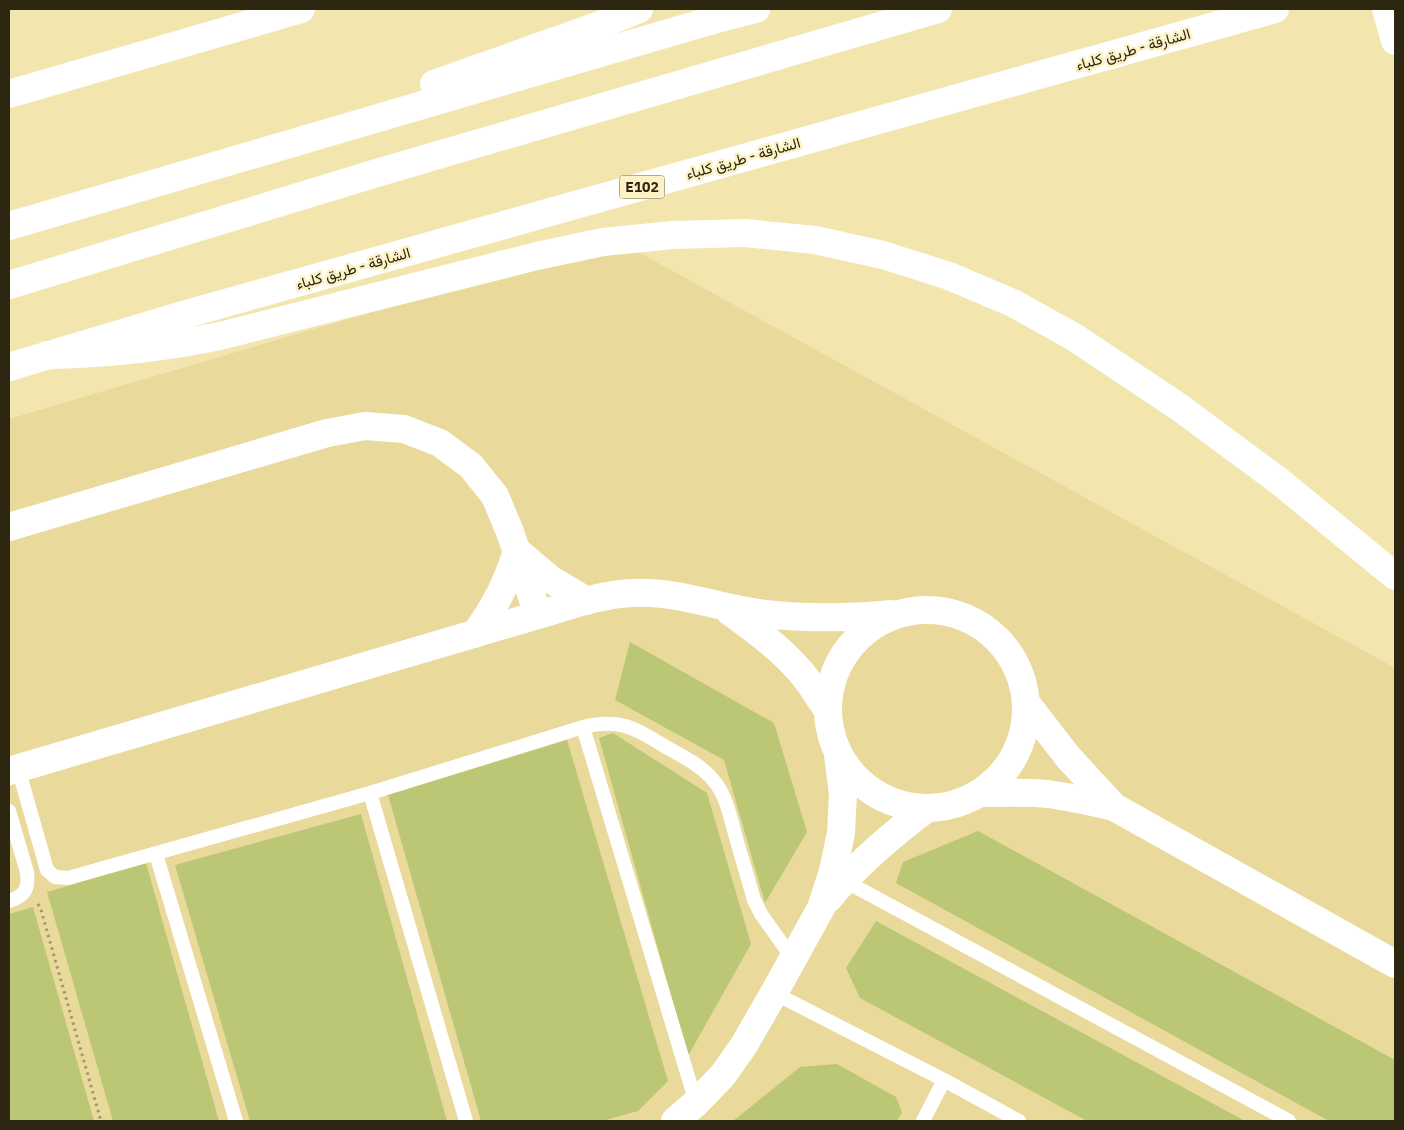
<svg xmlns="http://www.w3.org/2000/svg" width="1404" height="1130" viewBox="0 0 1404 1130" font-family="'IBM Plex Sans',Vazirmatn,sans-serif">
<rect width="100%" height="100%" fill="#f2e5ae"/>
<!-- built -->
<path fill="#e9d99b" d="M 616,240 L 1395,668 L 1395,1121 L 9,1121 L 9,419 Z"/>
<!-- building -->
<path fill="#bbc774" d="M 630,642 L 774,723 L 807,832 L 765,903 L 724,760 L 615,700 Z
M 613,733 L 707,793 L 751,944 L 688,1056 L 599,738 Z
M 567,740 L 668,1081 L 638,1111 L 602,1121 L 481,1121 L 388,795 Z
M 361,814 L 447,1121 L 250,1121 L 175,865 Z
M 978,831 L 1395,1060 L 1395,1121 L 1329,1121 L 896,883 L 903,862 Z
M 146,863 L 219,1121 L 113,1121 L 47,892 Z
M 33,907 L 94,1121 L 9,1121 L 9,914 Z
M 876,921 L 1245,1121 L 1087,1121 L 860,998 L 846,968 Z
M 837,1064 L 896,1097 L 902,1112 L 897,1121 L 733,1121 L 800,1067 Z"/>
<g fill="none" stroke-linecap="round" stroke-linejoin="round">
<!-- path -->
<path stroke="#a1976e" stroke-width="3" stroke-dasharray="2.5 4" stroke-linecap="butt" d="M 38,904 L 41,910 L 101,1121"/>
<!-- lane -->
<path stroke="#fff" stroke-width="14" d="M 583,727 L 696,1103
M 18,768 L 47,870 L 55,877 L 68,878 L 370,793 L 583,727 C 618,719 632,726 661,744 C 679,755 701,764 714,781 C 726,795 730,816 735,834 C 741,856 748,878 754,900 L 761,914 L 793,959
M 370,793 L 466,1121
M 9,811 L 27,872 C 29,889 25,896 9,901
M 156,854 L 236,1121
M 843,880 L 1289,1121
M 774,993 L 944,1080 L 1019,1121
M 923,1121 L 944,1080"/>
<!-- street -->
<path stroke="#fff" stroke-width="28" d="M 9,94 L 301,9"/>
<!-- secondary -->
<path stroke="#fff" stroke-width="28" d="M 1386,9 L 1395,41
M 9,527 L 327,433 L 365,426 L 404,429 L 440,443 L 471,466 L 495,496 L 510,532 L 538,615
M828 709a99 99 0 1 1 198 0a99 99 0 1 1-198 0Z
M 729,611 C 757,631 787,653 808,681 C 815,691 821,701 828,710
M 475,634 C 495,607 507,583 517,551 L 550,579 L 587,601
M 1027,704 L 1068,757 L 1114,807
M 9,771 L 538,615 C 569,606 601,594 634,593 C 679,591 722,609 766,614 C 808,619 850,618 892,614
M 981,793 C 1003,793 1026,792 1048,794 C 1070,797 1092,802 1114,807 L 1395,964
M 828,899 C 857,864 890,836 926,809
M 675,1121 L 696,1103 L 723,1075 L 744,1045 L 774,993 L 821,908 L 833,871 L 841,833 L 843,794 L 838,755"/>
<!-- highway -->
<path stroke="#fff" stroke-width="28" d="M 434,84 L 600,25 L 639,9
M 9,226 L 713,20 L 756,9
M 9,285 L 380,172 L 938,9
M 47,355 C 107,354 162,348 220,336 L 537,256 L 603,242 L 673,235 L 745,233 L 815,240 L 883,255 L 949,276 L 1013,303 L 1074,337 L 1179,407 L 1279,481 L 1395,576
M 9,367 L 190,313 L 1275,9"/>
</g>
<g text-anchor="middle" dominant-baseline="central" stroke-width="5" stroke-linejoin="round" paint-order="stroke">
<!-- shield labels -->
<rect fill="#fdf2c6" stroke="#6b6448" stroke-width="1" x="619.5" y="175.5" width="45" height="23" rx="4"/>
<g font-size="14" font-weight="bold" fill="#2d2712">
<text x="642" y="187">E102</text>
</g>
<!-- street labels -->
<g font-size="15" fill="#2d2712" stroke="#fdf2c6">
<text transform="translate(1133 49) rotate(-16)">الشارقة - طريق كلباء</text>
<text transform="translate(743 158) rotate(-16)">الشارقة - طريق كلباء</text>
<text transform="translate(353 268) rotate(-16)">الشارقة - طريق كلباء</text>
</g>
</g>
<!-- border -->
<rect width="1404" height="1130" fill="none" stroke="#2d2712" stroke-width="20"/>
</svg>
